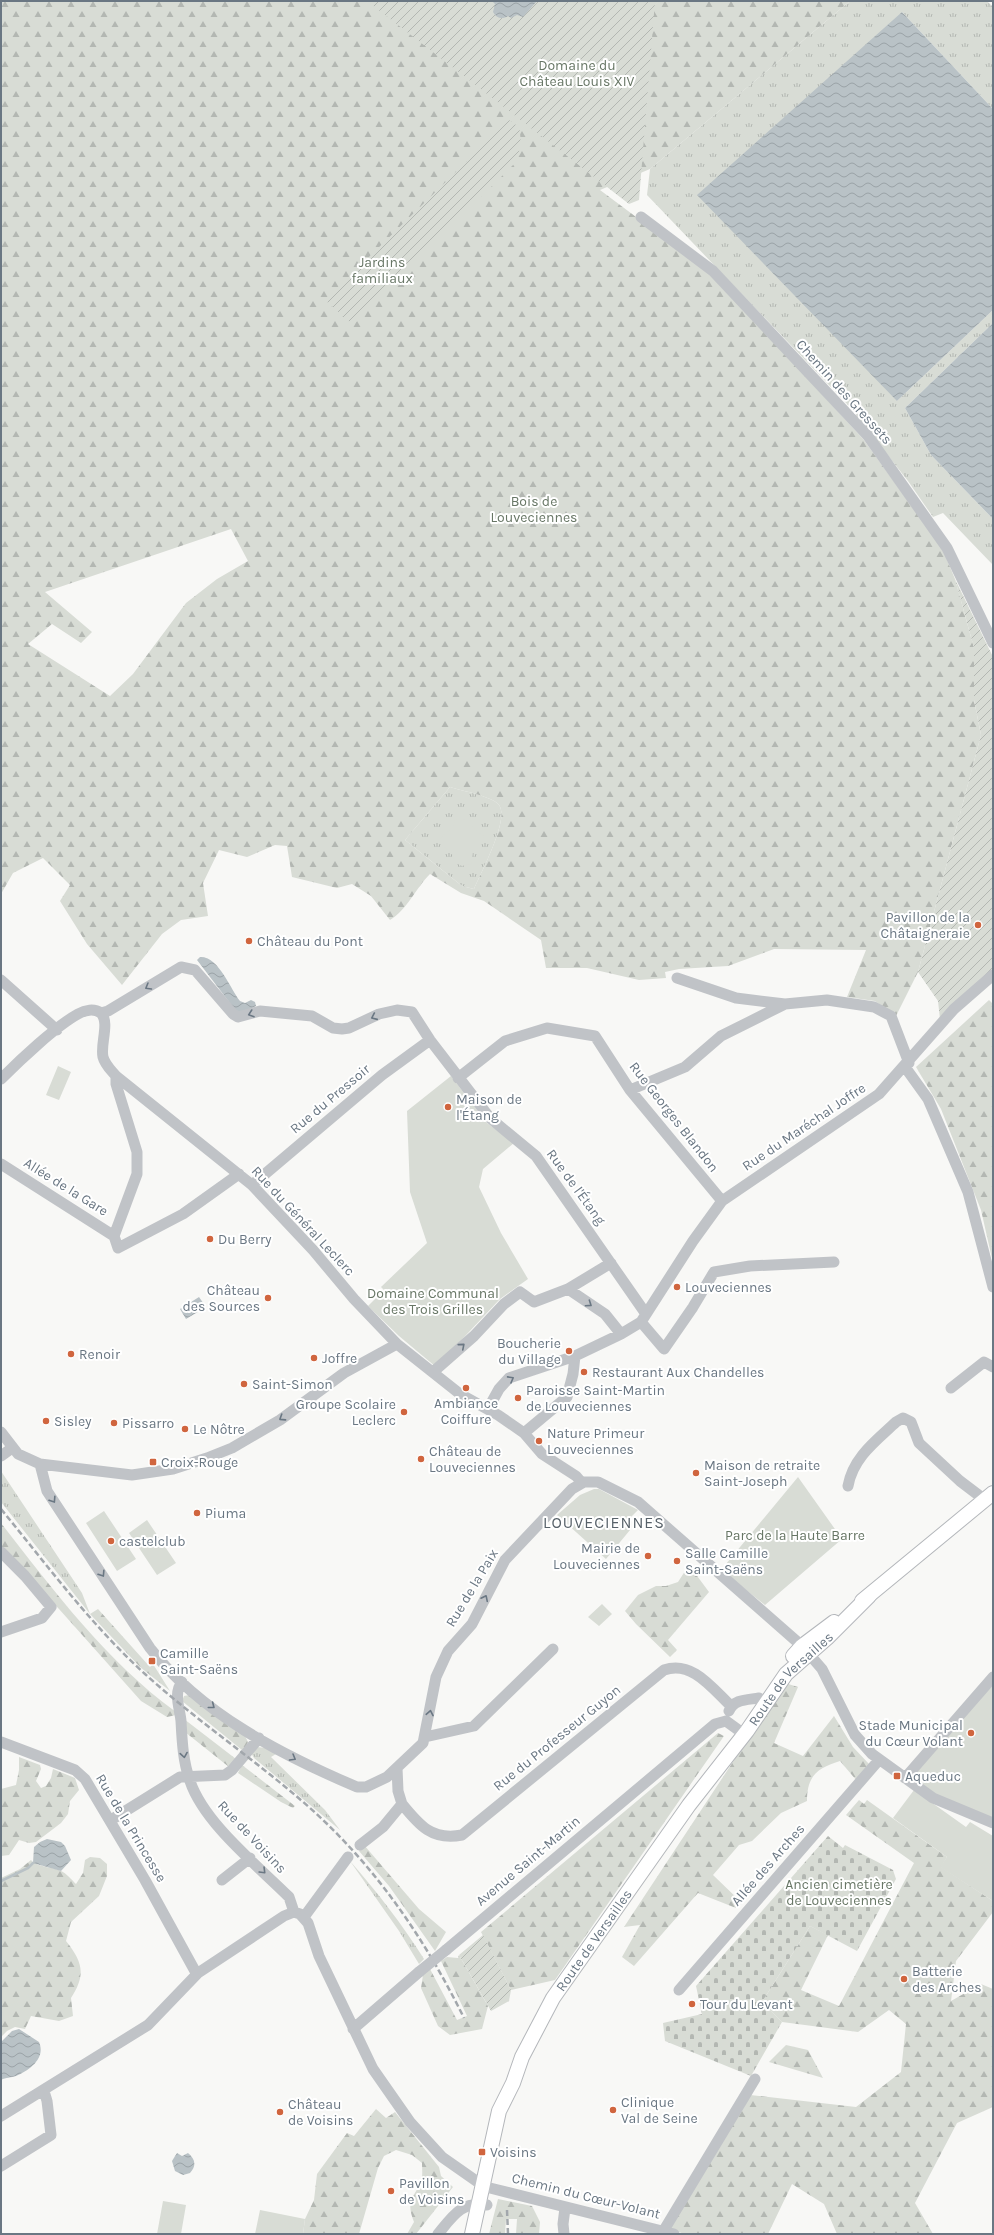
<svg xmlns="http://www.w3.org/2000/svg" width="994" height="2235" viewBox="0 0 994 2235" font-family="Karla,sans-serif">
<defs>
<pattern id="grass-tufts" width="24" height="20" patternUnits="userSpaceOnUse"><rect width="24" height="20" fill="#d8dcd5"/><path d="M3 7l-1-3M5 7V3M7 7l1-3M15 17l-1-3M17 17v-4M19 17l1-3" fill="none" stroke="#b3b7b2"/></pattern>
<pattern id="forest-firs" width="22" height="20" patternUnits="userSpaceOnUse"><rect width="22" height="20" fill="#d8dcd5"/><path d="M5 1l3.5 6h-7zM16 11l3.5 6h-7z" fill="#b3b7b2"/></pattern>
<pattern id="cemetery-stones" width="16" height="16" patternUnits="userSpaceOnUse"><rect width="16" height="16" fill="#d8dcd5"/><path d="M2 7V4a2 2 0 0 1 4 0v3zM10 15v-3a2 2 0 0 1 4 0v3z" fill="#b3b7b2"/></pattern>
<pattern id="garden-furrows" width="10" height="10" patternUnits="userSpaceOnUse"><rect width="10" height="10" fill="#d8dcd5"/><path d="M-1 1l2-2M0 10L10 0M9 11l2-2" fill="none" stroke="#b3b7b2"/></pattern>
<pattern id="water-waves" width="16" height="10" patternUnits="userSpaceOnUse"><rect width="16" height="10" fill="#b9c2c6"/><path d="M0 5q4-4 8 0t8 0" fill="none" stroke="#9aa2a6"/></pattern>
</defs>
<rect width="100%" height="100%" fill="#f8f8f6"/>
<!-- grass -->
<path fill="url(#grass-tufts)" d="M 850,1 L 987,1 L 993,7 L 993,109 L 902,12 L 897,401 L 993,310 L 993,323 L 905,408 L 931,455 L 993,519 L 993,565 L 943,513 L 933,517 L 908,481 L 849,406 L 647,195 L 650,169 Z
M 450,787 C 462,791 492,796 499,805 C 510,819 480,874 474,889 L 462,886 L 405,840 Z
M 1,1471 L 82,1593 L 90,1614 L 1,1502 Z
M 257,1747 L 266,1748 L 276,1754 L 271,1757 L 325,1810 L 340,1830 L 254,1758 L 251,1753 Z
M 350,1861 C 378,1893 402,1924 424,1959 L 419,1964 L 399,1931 Z"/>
<!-- forest -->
<path fill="url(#forest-firs)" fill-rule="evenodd" d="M 1,1 L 850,1 L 650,169 L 600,190 L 711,273 L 864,440 L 943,550 L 955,579 L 974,648 L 974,700 L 981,735 L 918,972 L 896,1016 L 875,1001 L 847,997 L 866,950 L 774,949 L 728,966 L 679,969 L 665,972 L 666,978 L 639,980 L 587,968 L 546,968 L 541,940 L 484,901 L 461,893 L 430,874 C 416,888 407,910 390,920 L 371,896 L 352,884 L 337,888 L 292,877 L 287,846 L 275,845 L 247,857 L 219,850 L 203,883 L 208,916 L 181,920 L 162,934 L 122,985 L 87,944 L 60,901 L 70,885 L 43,858 L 13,873 L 1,894 ZM 231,529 L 248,561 L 217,579 L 186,603 L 133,674 L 110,696 L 28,644 L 52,624 L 81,643 L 92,632 L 45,592 ZM 450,787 C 462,791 492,796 499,805 C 510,819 480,874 474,889 L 462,886 L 405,840 Z
M 989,1000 L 993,1004 L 993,1263 L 981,1210 L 941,1109 L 916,1067 Z
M 1,1523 C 54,1591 106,1661 176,1712 L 176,1715 L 167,1717 L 141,1701 L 59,1609 L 1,1549 Z
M 689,1565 L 709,1592 L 668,1640 L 677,1650 L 670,1657 L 636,1624 L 625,1611 L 638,1595 L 656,1586 L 666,1586 L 678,1582 Z
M 98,1609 L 150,1667 L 153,1664 L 170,1691 L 140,1667 L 90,1614 Z
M 785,1683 L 798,1687 L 774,1743 L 803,1756 L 834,1716 L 853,1747 L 869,1764 L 857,1781 L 840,1761 C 818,1768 807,1775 807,1801 L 781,1813 L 752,1841 L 739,1845 L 713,1875 L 740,1901 L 736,1908 L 698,1893 L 634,1966 L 622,1957 L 640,1925 L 624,1927 Z
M 189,1695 L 245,1736 L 248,1742 L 245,1749 L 242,1750 L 182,1701 L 184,1696 Z
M 184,1719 L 236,1759 L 229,1767 L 185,1732 Z
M 718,1733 L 724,1736 L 555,1980 L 511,1990 L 481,1932 Z
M 19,1757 L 40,1765 L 41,1769 L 36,1781 L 41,1788 L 46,1786 L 51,1778 L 53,1769 L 75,1778 L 79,1790 L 70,1801 L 68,1814 L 61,1823 L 36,1842 L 29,1843 L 19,1840 L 9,1855 L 1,1856 L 1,1789 L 16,1785 L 19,1770 Z
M 242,1765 L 295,1806 L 293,1808 L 281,1802 L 238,1773 Z
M 859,1800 L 864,1804 L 867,1800 L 947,1857 L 941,1867 L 993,1901 L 993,1912 L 956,1961 L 951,2001 L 981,1984 L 993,1989 L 993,2107 L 957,2123 L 915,2203 L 933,2234 L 837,2234 L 824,2204 L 792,2184 L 768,2234 L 684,2234 L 669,2228 L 750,2095 L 856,2107 L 901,2072 L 906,2024 L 889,2010 L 858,2032 L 782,2022 L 762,2002 L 810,1926 L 828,1935 L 801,1990 L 839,2006 L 914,1863 L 846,1815 Z
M 364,1845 L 419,1909 L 446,1932 L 435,1951 L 389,1886 L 359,1851 Z
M 90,1857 L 100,1858 L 107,1864 L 107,1876 L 99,1896 L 71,1922 L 66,1941 C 83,1962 86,1975 71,1998 L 73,2016 L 59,2021 L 31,2016 L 25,2029 L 15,2027 L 7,2031 L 1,2037 L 1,1878 L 20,1869 L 31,1860 C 36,1867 53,1867 61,1871 C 66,1873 72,1880 76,1884 L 83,1873 L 85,1860 Z
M 459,1955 L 488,2006 L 482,2029 L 450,2035 L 438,2026 L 421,1988 L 423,1975 L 430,1969 L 457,2020 L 467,2016 L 441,1961 L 447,1957 L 458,1958 Z
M 786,2045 L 808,2050 L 823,2078 L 769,2062 Z
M 376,2109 L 386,2118 L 395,2112 L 439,2167 L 441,2176 L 453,2187 L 416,2234 L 407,2234 L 414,2222 C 406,2201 412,2200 421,2182 C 423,2176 422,2168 422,2163 L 412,2155 L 396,2150 L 384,2156 L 378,2168 L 359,2234 L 303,2234 L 305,2219 L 314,2200 L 317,2174 L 347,2133 L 354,2136 Z
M 498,2199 L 532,2206 L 540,2222 L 539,2234 L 516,2234 L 517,2219 L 506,2219 L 505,2234 L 489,2234 Z"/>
<!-- cemetery -->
<path fill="url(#cemetery-stones)" d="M 828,1836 L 843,1848 L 845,1845 L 893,1870 L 896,1879 L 857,1951 L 810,1926 L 762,2002 L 782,2022 L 751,2076 L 665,2041 L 663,2023 L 702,2014 L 696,1986 Z"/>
<!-- park -->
<path fill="#d8dcd5" d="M 463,819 C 469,821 475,831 484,836 L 482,844 L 473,851 L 471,864 L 462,866 L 456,863 L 451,852 L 441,845 C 439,835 445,835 451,829 C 453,827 454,822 455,820 Z
M 58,1066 L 71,1072 L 59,1100 L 46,1095 Z
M 451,1076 L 487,1123 L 514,1143 L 483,1169 L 479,1187 L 501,1233 L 528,1279 L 500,1299 L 436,1367 L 399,1336 L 368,1306 L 384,1290 L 381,1287 L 427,1243 L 410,1192 L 407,1111 Z
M 798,1477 L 842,1539 L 765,1605 L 721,1570 Z
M 594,1489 L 599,1489 L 638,1510 L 629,1519 L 635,1524 L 606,1559 L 557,1515 L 580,1495 Z
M 104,1511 L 136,1559 L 117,1571 L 86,1523 Z
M 147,1520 L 176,1563 L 157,1575 L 129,1533 Z
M 602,1604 L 612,1614 L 599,1626 L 588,1617 Z
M 993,1684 L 993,1821 L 938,1796 L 915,1780 L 915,1773 Z
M 914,1790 L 966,1827 L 970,1822 L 993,1836 L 993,1901 L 940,1867 L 947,1857 L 893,1818 Z
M 163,2201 L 186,2205 L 181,2234 L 157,2234 Z
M 260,2210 L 305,2219 L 303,2234 L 255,2234 Z"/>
<!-- garden -->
<path fill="url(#garden-furrows)" d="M 367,1 L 655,1 L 639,200 L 629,204 Z
M 509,120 L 519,127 C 522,141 520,149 516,162 L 353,325 L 325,300 Z
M 955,579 L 993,657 L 993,973 L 940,1019 L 938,1001 L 918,972 L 981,735 L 974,700 L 974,648 Z
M 483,1935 L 511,1990 L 509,2001 L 491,2011 L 459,1955 Z"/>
<!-- water -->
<path fill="url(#water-waves)" d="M 492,1 L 537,1 L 523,17 L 517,15 L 511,18 L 508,16 C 502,20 496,18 493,12 L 495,4 Z
M 902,12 L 993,109 L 993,310 L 897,401 L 697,195 Z
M 993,323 L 993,519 L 931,455 L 905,408 Z
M 200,957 C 218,955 231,990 240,1001 L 245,1003 L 251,1000 L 255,1002 L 256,1006 L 243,1013 L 236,1011 L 197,960 Z
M 199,1297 L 206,1307 L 186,1319 L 180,1309 Z
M 47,1839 L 61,1842 L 65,1846 L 71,1860 L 61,1871 L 33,1863 L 34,1847 L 40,1842 Z
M 19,2029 L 39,2042 C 46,2058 30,2070 16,2076 C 11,2078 6,2077 1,2080 L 1,2042 L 12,2031 Z
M 177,2153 L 182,2156 L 188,2153 C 195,2159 197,2165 190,2173 L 183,2175 L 175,2171 L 172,2161 Z"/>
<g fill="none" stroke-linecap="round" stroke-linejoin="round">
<!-- stream -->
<path stroke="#b9c2c6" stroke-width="2.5" d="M 1,1881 L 28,1868 L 33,1863"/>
<defs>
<g id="major">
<path d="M 862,1601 L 993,1493"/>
<path d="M 793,1656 L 802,1646 L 834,1622"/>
<path id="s1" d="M 472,2234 L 499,2111 L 513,2083 L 522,2057 L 553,1998 L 689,1805 L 747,1731 L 786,1674 L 827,1638 L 869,1596"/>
</g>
</defs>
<!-- major casing -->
<use href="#major" stroke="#b4b7bb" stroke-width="16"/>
<!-- minor -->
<path stroke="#c0c3c7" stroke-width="11" d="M 641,217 L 713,271 L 868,436 L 947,548 L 993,643
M 677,978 L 736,998 L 785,1004 L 827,1000 L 874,1007 L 891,1016 L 909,1063
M 1,980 L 57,1030
M 101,1013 L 108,1011 L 181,967 L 195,970 L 233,1014 L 238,1017 L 260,1011 L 312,1016 L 333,1028 L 342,1029 L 349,1028 L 379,1014 L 397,1010 L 412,1012 L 430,1040 L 490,1118 L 536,1156 L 646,1314
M 905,1067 L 928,1099 L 968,1192 L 993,1287
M 116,1076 L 116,1084 L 137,1152 L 137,1174 L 114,1236 L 118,1248 L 183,1214 L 239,1174
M 458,1078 L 505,1041 L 547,1028 L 595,1036 L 630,1090 L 722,1201
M 1,1079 C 19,1061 56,1026 78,1014 C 85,1010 94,1008 101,1013 C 110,1023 100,1044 103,1057 C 105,1065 111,1070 116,1076 L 252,1185 L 313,1250 L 354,1299 L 397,1344 L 460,1394 L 498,1415 L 524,1433 L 542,1454 L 576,1476 L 582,1483
M 630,1090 L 685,1067 L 721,1036 L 785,1004
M 1,1164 L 114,1236
M 252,1185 L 382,1075 L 430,1040
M 568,1289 L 611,1263
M 641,1322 L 664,1349 L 693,1307 L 714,1272 L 750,1266 L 834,1262
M 433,1372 L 474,1336 L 504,1304 L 520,1292 L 534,1302 L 568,1289 L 605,1314 L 621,1334
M 951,1388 L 984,1362 L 993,1367
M 488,1409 L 499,1389 L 509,1378 L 575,1356 L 621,1334 L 641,1322 L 693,1241 L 722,1201 L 879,1094 L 954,1009 L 993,975
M 1,1432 L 18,1454 L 40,1464 L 132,1475 L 173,1469 L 207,1458 L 232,1448 L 280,1420 L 344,1373 L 397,1344
M 524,1433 L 567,1397 L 573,1374 L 575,1356
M 1,1456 L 12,1448
M 40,1464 L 47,1491 L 150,1648 C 201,1714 282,1755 357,1787 L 366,1787 L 387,1777 L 423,1743 L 436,1677 L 448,1651 L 472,1624 L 505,1560 L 572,1489 L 584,1482 L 598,1482 L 638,1502 L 802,1646 L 822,1669 L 855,1735 L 872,1754 L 933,1798 L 993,1823
M 848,1486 C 853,1457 877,1440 896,1422 L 903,1418 L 911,1422 L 919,1443 L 960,1481 L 985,1500
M 1,1552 L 25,1576 L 51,1607 L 42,1618 L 1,1632
M 182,1682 C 173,1693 180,1709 181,1721 C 182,1740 183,1762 190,1781 C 204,1823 257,1865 289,1897 L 294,1912
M 729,1711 C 734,1699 747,1700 759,1698
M 726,1721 L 737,1729
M 425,1737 L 474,1726 L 553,1649
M 1,1742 L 75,1770 L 85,1779 L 145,1880 L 195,1971 L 198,1973
M 905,1778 L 993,1677
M 402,1804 C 419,1825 432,1841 462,1835 L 664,1670 C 692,1660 712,1688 731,1706
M 111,1820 L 180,1777 L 225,1775 L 232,1770 L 259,1738
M 360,1845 L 383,1827 L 402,1804 L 398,1791 L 397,1768
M 222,1880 L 250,1858
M 304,1917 L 348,1857
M 446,1950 L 715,1724 L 726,1721
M 198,1973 L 284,1916 L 294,1912 L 300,1914 L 308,1923 L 319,1956 L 373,2069 L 410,2122 L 442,2157 L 482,2185
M 679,1990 L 879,1760
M 353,2029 L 419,1972
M 1,2116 L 148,2025 L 198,1973
M 1,2166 L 51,2135 L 47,2101 L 44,2091
M 490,2188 L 674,2234
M 664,2230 L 755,2079
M 438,2234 C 452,2217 462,2200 487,2205
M 564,2234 L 563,2224 L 565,2208"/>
<!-- major -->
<use href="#major" stroke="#fff" stroke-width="14"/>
<!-- rail -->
<path stroke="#a2a7ac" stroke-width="2.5" stroke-dasharray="6 3" stroke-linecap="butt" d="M 1,1509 C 47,1565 91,1625 145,1674 C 198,1722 257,1761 310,1808 C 376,1867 425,1939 464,2018
M 507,2210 L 508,2234"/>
<!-- minor-bridge -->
<path stroke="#c0c3c7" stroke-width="11" d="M 419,1972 L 446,1950"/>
</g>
<!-- one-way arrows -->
<defs><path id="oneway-chevron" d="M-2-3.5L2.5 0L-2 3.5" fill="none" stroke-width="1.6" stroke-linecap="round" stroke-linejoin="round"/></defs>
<g stroke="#6a7783">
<use href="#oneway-chevron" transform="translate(148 987) rotate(150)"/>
<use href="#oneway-chevron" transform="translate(251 1014) rotate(161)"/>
<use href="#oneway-chevron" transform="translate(374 1017) rotate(156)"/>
<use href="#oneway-chevron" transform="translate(589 1304) rotate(34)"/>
<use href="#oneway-chevron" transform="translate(462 1346) rotate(-41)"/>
<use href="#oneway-chevron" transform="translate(511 1379) rotate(-29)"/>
<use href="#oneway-chevron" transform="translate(282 1418) rotate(147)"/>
<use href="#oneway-chevron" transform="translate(53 1500) rotate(57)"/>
<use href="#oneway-chevron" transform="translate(102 1574) rotate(57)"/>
<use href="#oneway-chevron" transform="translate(485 1598) rotate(-64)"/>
<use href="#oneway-chevron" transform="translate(212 1706) rotate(38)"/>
<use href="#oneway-chevron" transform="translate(430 1713) rotate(-79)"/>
<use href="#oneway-chevron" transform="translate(184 1755) rotate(81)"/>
<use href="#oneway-chevron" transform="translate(293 1758) rotate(30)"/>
<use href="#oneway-chevron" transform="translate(263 1871) rotate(45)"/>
</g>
<!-- markers -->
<g fill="#d0653e" stroke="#fff" stroke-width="1.5">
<circle cx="978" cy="925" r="4"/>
<circle cx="249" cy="941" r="4"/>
<circle cx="448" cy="1107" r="4"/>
<circle cx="210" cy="1239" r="4"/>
<circle cx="677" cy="1287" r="4"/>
<circle cx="268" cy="1298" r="4"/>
<circle cx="569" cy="1351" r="4"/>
<circle cx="71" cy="1354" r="4"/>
<circle cx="314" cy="1358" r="4"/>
<circle cx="584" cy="1372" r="4"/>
<circle cx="244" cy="1384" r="4"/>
<circle cx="466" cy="1388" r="4"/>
<circle cx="518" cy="1398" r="4"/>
<circle cx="404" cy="1412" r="4"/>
<circle cx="46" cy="1421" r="4"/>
<circle cx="114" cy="1423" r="4"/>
<circle cx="185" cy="1429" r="4"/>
<circle cx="539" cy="1441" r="4"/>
<circle cx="421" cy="1459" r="4"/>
<rect x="149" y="1458" width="8" height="8" rx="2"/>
<circle cx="696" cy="1473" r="4"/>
<circle cx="197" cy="1513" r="4"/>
<circle cx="111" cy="1541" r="4"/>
<circle cx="648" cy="1556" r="4"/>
<circle cx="677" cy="1561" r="4"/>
<rect x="148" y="1657" width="8" height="8" rx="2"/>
<circle cx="971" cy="1733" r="4"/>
<rect x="893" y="1772" width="8" height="8" rx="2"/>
<circle cx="904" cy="1979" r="4"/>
<circle cx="692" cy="2004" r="4"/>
<circle cx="613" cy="2110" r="4"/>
<circle cx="280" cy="2112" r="4"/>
<rect x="478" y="2148" width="8" height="8" rx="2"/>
<circle cx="391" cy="2191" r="4"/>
</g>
<g text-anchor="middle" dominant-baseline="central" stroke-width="4" stroke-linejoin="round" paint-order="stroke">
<!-- park labels -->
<g font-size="14" fill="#677665" stroke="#fff">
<text x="577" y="65">Domaine du<tspan x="577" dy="16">Château Louis XIV</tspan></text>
<text x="382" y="262">Jardins<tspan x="382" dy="16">familiaux</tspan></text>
<text x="534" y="501">Bois de<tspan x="534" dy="16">Louveciennes</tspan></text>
<text x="433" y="1293">Domaine Communal<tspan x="433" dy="16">des Trois Grilles</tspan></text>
<text x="795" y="1535">Parc de la Haute Barre</text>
<text x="839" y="1884">Ancien cimetière<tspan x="839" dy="16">de Louveciennes</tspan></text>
</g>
<!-- street labels -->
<g font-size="14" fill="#6a7783" stroke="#fff">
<text transform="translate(844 392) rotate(48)">Chemin des Gressets</text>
<text transform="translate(330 1099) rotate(-40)">Rue du Pressoir</text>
<text transform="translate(674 1117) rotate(52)">Rue Georges Blandon</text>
<text transform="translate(804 1127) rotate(-34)">Rue du Maréchal Joffre</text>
<text transform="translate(66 1187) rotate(32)">Allée de la Gare</text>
<text transform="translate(576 1187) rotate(54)">Rue de l'Étang</text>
<text transform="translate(303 1221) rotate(47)">Rue du Général Leclerc</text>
<text transform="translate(472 1588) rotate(-59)">Rue de la Paix</text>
<text stroke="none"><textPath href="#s1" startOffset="650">Route de Versailles</textPath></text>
<text transform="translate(557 1738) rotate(-39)">Rue du Professeur Guyon</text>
<text transform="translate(131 1828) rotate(59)">Rue de la Princesse</text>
<text transform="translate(252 1837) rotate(47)">Rue de Voisins</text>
<text transform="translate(528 1861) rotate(-40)">Avenue Saint-Martin</text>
<text transform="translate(768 1865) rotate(-49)">Allée des Arches</text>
<text stroke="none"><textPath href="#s1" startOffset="322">Route de Versailles</textPath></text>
<text transform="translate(586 2196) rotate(14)">Chemin du Cœur-Volant</text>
</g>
<!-- poi labels -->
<g font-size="14" fill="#6a7783" stroke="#fff" text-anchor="start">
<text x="970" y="917" text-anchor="end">Pavillon de la<tspan x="970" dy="16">Châtaigneraie</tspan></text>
<text x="257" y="941">Château du Pont</text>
<text x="456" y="1099">Maison de<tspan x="456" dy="16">l'Étang</tspan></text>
<text x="218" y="1239">Du Berry</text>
<text x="685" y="1287">Louveciennes</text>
<text x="260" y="1290" text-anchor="end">Château<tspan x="260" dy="16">des Sources</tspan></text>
<text x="561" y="1343" text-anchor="end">Boucherie<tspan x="561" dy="16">du Village</tspan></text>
<text x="79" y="1354">Renoir</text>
<text x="322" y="1358">Joffre</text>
<text x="592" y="1372">Restaurant Aux Chandelles</text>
<text x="252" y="1384">Saint-Simon</text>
<text x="526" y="1390">Paroisse Saint-Martin<tspan x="526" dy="16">de Louveciennes</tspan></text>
<text x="466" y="1403" text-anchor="middle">Ambiance<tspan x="466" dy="16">Coiffure</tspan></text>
<text x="396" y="1404" text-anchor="end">Groupe Scolaire<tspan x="396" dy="16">Leclerc</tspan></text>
<text x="54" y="1421">Sisley</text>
<text x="122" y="1423">Pissarro</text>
<text x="193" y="1429">Le Nôtre</text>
<text x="547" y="1433">Nature Primeur<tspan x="547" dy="16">Louveciennes</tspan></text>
<text x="429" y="1451">Château de<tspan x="429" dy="16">Louveciennes</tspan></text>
<text x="161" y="1462">Croix-Rouge</text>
<text x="704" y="1465">Maison de retraite<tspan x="704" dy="16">Saint-Joseph</tspan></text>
<text x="205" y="1513">Piuma</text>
<text x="119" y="1541">castelclub</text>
<text x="640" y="1548" text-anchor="end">Mairie de<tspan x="640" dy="16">Louveciennes</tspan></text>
<text x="685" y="1553">Salle Camille<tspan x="685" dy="16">Saint-Saëns</tspan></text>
<text x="160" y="1653">Camille<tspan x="160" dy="16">Saint-Saëns</tspan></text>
<text x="963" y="1725" text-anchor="end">Stade Municipal<tspan x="963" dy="16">du Cœur Volant</tspan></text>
<text x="905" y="1776">Aqueduc</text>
<text x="912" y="1971">Batterie<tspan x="912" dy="16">des Arches</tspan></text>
<text x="700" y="2004">Tour du Levant</text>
<text x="621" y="2102">Clinique<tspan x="621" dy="16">Val de Seine</tspan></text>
<text x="288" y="2104">Château<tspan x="288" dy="16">de Voisins</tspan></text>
<text x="490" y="2152">Voisins</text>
<text x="399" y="2183">Pavillon<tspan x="399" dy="16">de Voisins</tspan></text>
</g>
<!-- quarter labels -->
<g font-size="16" letter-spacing="1" fill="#576169" stroke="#fff">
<text x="604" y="1522">LOUVECIENNES</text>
</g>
</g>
<!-- border -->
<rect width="994" height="2235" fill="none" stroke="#6a7783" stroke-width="4"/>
</svg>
